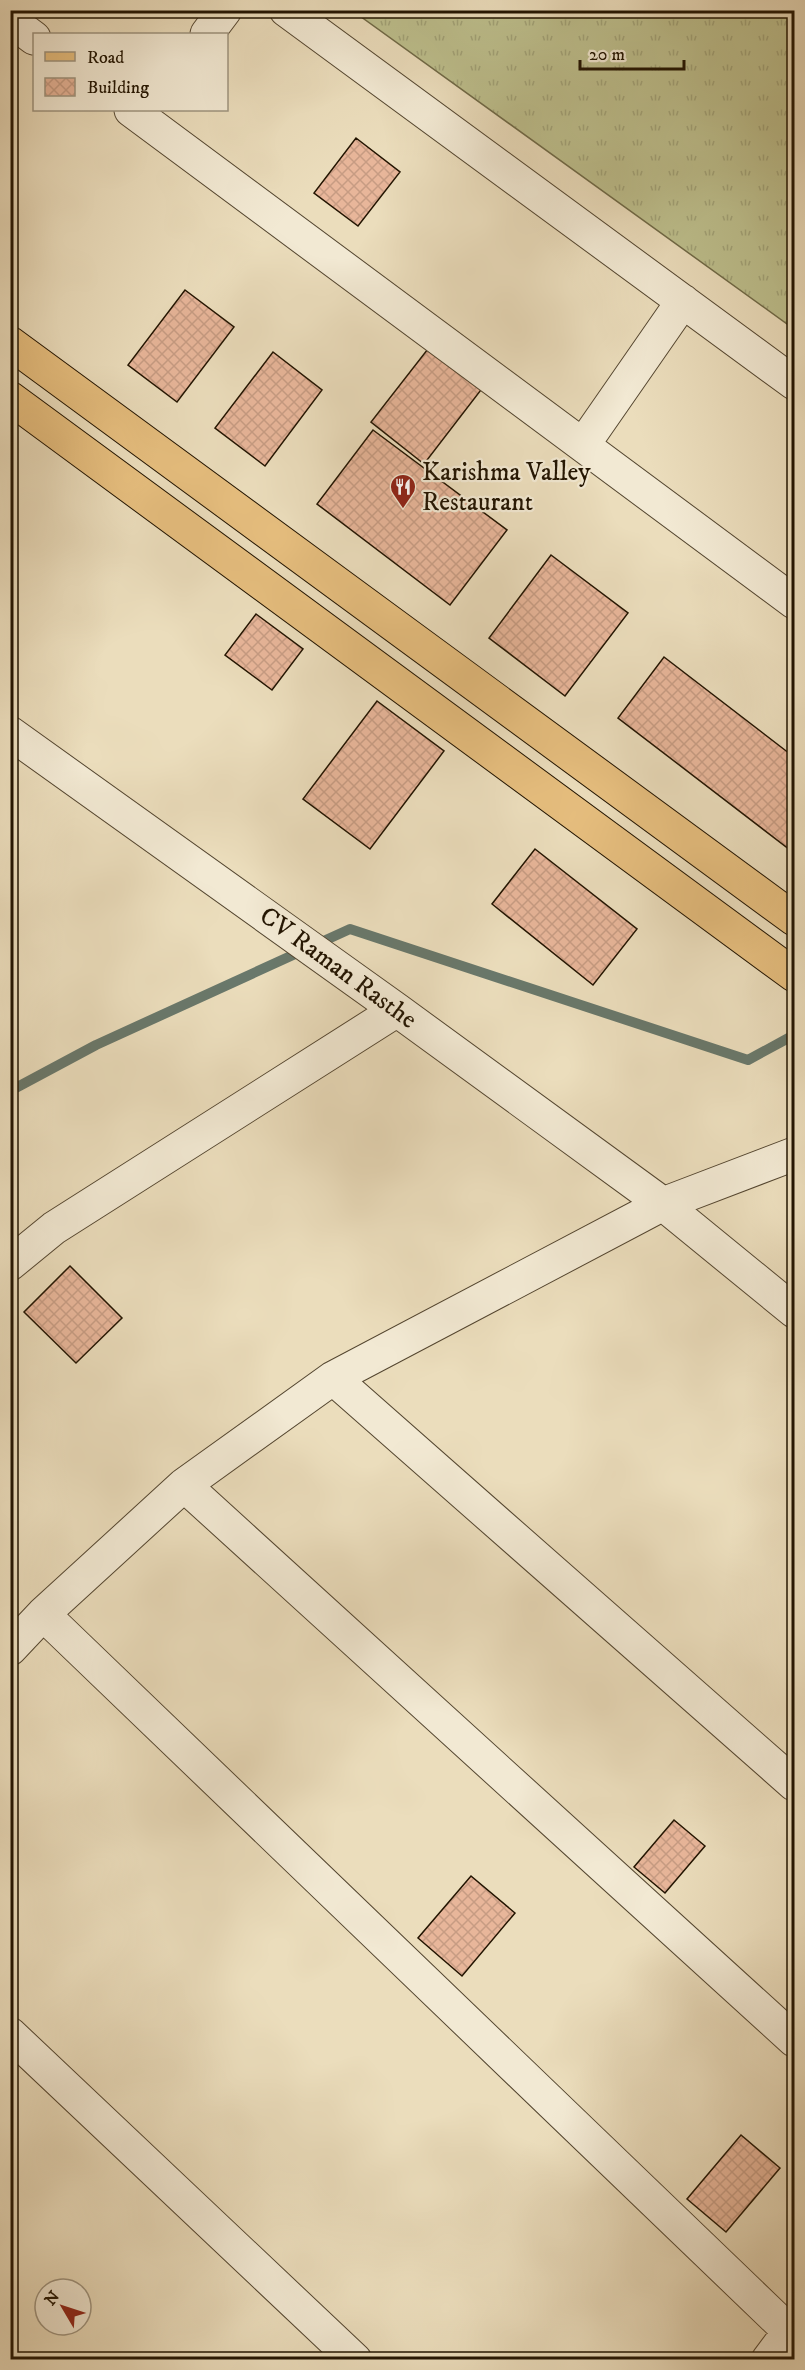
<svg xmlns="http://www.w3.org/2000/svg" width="805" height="2370" viewBox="0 0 805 2370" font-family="'IM FELL DW Pica',serif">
<defs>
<pattern id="grass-tufts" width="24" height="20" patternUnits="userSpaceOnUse" patternTransform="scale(1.5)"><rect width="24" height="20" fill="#bdbf8d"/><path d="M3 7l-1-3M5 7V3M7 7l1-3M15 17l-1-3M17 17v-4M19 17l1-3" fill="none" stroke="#a2a378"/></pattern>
<pattern id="building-cross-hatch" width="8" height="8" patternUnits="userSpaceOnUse" patternTransform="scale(1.5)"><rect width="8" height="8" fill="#e8b69a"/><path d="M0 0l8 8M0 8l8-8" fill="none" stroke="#c79c83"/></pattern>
</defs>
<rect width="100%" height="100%" fill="#ebddbc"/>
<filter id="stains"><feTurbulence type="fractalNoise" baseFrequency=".00333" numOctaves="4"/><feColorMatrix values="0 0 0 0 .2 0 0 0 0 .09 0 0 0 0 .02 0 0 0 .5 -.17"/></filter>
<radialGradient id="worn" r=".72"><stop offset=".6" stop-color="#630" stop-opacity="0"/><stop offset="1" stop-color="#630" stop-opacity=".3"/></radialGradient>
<!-- grass -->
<path fill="url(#grass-tufts)" stroke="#706a47" stroke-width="1.5" d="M 353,11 L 794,11 L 794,329 Z"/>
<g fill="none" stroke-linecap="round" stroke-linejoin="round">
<!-- stream -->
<path stroke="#69786b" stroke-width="10" d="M 10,1091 L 96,1045 L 350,929 L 748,1060 L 794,1035"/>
</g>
<!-- building -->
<path fill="url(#building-cross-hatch)" stroke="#221401" stroke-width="1.5" d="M 356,138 L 400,172 L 358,226 L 314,193 Z
M 185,290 L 234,327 L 177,402 L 128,365 Z
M 431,345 L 484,386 L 424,464 L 371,422 Z
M 273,352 L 322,390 L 265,466 L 215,428 Z
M 373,430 L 507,530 L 450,605 L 317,504 Z
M 551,555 L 628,613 L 565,696 L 489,638 Z
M 256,614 L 303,649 L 272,690 L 225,655 Z
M 664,657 L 794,757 L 794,853 L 618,718 Z
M 377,701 L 444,751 L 370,849 L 303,799 Z
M 535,849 L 637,929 L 593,985 L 492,904 Z
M 70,1266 L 122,1318 L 76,1363 L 24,1312 Z
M 674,1820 L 705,1846 L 665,1893 L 634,1867 Z
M 471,1876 L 515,1913 L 462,1976 L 418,1938 Z
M 741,2135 L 780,2168 L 726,2232 L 687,2199 Z"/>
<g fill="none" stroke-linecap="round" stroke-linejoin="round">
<defs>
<path id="minor" d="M 286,10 L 794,383
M 10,20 L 34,38
M 207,34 L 225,10
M 131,110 L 794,602
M 583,445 L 683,301
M 10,733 L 397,1010 L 663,1204 L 794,1311
M 10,1264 L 54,1228 L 397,1010
M 333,1378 L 794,1784
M 184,1485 L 794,2040
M 43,1614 L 790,2332
M 10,1649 L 43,1614 L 184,1485 L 333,1378 L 663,1204 L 794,1154
M 10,2034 L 355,2360
M 768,2360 L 794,2325"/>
<path id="major" d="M 10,343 L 794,919
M 10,398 L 794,975"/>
</defs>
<!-- minor casing -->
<use href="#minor" stroke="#544630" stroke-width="35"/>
<!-- major casing -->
<use href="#major" stroke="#221401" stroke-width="35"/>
<!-- minor -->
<use href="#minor" stroke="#f2e9d3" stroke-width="33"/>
<!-- major -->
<use href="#major" stroke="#e6be7e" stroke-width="33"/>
</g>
<!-- icons -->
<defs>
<symbol id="restaurant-pin" viewBox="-11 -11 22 30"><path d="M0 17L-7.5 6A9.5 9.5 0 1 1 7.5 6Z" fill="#8f2418" stroke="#f2e9d3"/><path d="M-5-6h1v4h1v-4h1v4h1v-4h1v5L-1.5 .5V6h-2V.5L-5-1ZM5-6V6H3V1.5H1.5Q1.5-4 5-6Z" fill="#fff"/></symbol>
</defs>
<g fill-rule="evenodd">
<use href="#restaurant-pin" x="388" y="472" width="30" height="40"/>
</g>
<g text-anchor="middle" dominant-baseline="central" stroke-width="4.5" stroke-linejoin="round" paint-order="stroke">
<!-- poi labels -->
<g font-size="26" fill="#221401" stroke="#f2e9d3" text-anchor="start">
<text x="422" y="472">Karishma Valley<tspan x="422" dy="30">Restaurant</tspan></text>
</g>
<!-- street labels -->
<g font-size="26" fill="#221401" stroke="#f2e9d3">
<text transform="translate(338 968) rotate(36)">CV Raman Rasthe</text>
</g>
</g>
<!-- margin -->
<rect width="805" height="2370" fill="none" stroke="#ebddbc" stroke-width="36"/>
<rect x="12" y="12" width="781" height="2346" fill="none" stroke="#221401" stroke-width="3"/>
<rect x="18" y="18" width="769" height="2334" fill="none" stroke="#221401" stroke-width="1.5"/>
<!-- legend -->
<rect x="33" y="33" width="195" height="78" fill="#f2e9d3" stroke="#9f947f" stroke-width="1.5"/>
<rect x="45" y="52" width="30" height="9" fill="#e6be7e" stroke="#9f947f" stroke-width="1.5"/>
<text x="87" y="63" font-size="18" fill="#221401">Road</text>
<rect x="45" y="78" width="30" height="18" fill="url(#building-cross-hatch)" stroke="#9f947f" stroke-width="1.5"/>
<text x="87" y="93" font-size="18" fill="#221401">Building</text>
<!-- north arrow -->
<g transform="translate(63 2307) rotate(309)"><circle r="28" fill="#f2e9d3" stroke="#9f947f" stroke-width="1.5"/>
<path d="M0-4.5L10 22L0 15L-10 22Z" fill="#8f2418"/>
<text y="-9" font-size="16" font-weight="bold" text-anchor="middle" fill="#221401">N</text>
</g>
<!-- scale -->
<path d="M580 60v9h104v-9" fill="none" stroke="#221401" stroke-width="3"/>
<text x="589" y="60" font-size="18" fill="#221401" stroke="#f2e9d3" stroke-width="4.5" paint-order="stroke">20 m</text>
<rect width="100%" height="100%" filter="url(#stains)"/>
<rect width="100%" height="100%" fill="url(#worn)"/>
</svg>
